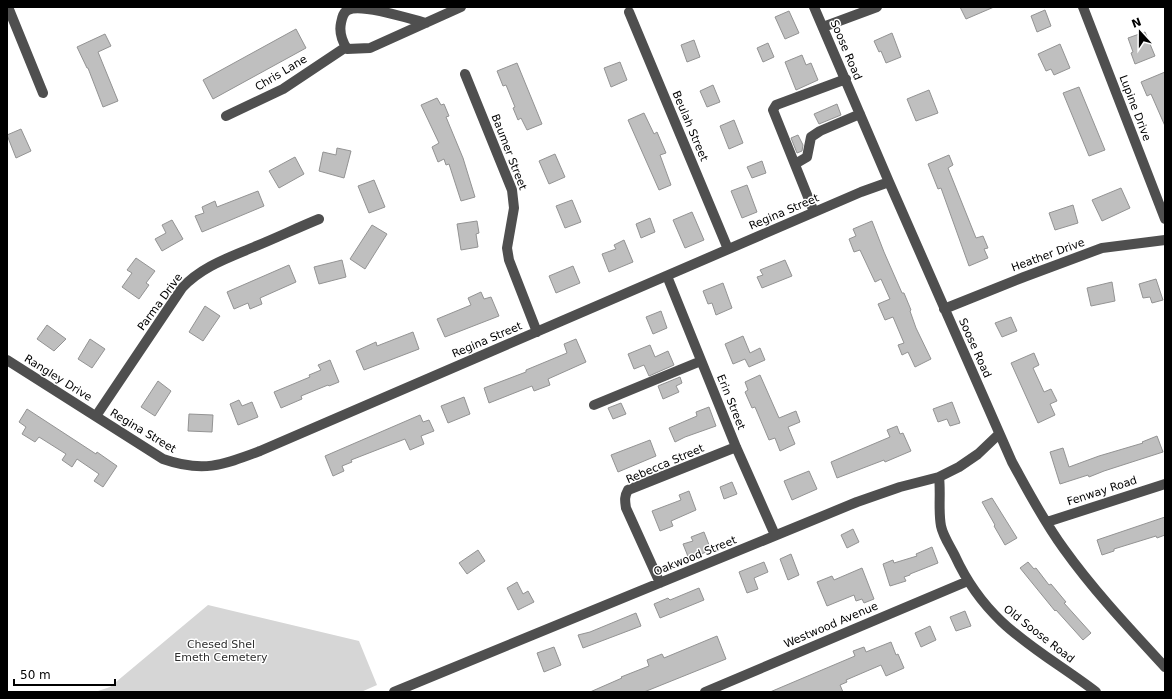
<svg xmlns="http://www.w3.org/2000/svg" width="1172" height="699" viewBox="0 0 1172 699" font-family="'DejaVu Sans',sans-serif">
<rect width="100%" height="100%" fill="#fff"/>
<!-- green -->
<path fill="#d6d6d6" d="M 208,605 L 359,641 L 377,685 L 361,692 L 95,692 L 110,687 Z"/>
<!-- building -->
<path fill="#bfbfbf" stroke="#939393" d="M 960,7 L 994,7 L 966,19 Z
M 1045,10 L 1051,26 L 1037,32 L 1031,16 Z
M 789,11 L 799,33 L 785,39 L 775,17 Z
M 296,29 L 306,48 L 213,99 L 203,80 Z
M 1145,32 L 1155,56 L 1135,64 L 1131,53 L 1133,52 L 1128,38 Z
M 892,33 L 901,57 L 886,63 L 881,51 L 879,52 L 874,41 Z
M 105,34 L 111,46 L 98,52 L 118,101 L 103,107 L 88,68 L 87,68 L 77,47 Z
M 694,40 L 700,57 L 687,62 L 681,45 Z
M 768,43 L 774,57 L 763,62 L 757,48 Z
M 1060,44 L 1070,68 L 1054,75 L 1051,69 L 1046,71 L 1038,54 Z
M 802,55 L 806,65 L 811,63 L 818,80 L 796,90 L 785,62 Z
M 620,62 L 627,80 L 611,87 L 604,68 Z
M 517,63 L 542,124 L 527,130 L 521,118 L 518,120 L 513,108 L 515,107 L 506,85 L 503,86 L 497,71 Z
M 1165,72 L 1165,126 L 1151,94 L 1147,96 L 1141,82 Z
M 713,85 L 720,102 L 707,107 L 700,91 Z
M 1079,87 L 1105,150 L 1089,156 L 1063,93 Z
M 929,90 L 938,113 L 916,121 L 907,99 Z
M 437,98 L 441,105 L 444,104 L 449,116 L 446,117 L 463,158 L 475,197 L 461,201 L 449,164 L 446,165 L 444,159 L 438,162 L 432,147 L 439,143 L 421,105 Z
M 837,104 L 841,115 L 819,124 L 814,114 Z
M 644,113 L 654,134 L 657,132 L 666,153 L 660,155 L 671,185 L 659,190 L 628,120 Z
M 734,120 L 743,143 L 729,149 L 720,126 Z
M 21,129 L 31,151 L 16,158 L 7,135 Z
M 798,135 L 803,145 L 802,151 L 797,153 L 791,138 Z
M 337,148 L 351,151 L 344,178 L 319,171 L 323,152 L 336,155 Z
M 555,154 L 565,177 L 549,184 L 539,161 Z
M 949,155 L 953,165 L 948,168 L 976,238 L 983,236 L 988,248 L 984,249 L 988,258 L 969,266 L 941,188 L 938,189 L 928,164 Z
M 295,157 L 304,174 L 279,188 L 269,171 Z
M 762,161 L 766,173 L 752,178 L 747,167 Z
M 374,180 L 385,207 L 369,213 L 358,186 Z
M 747,185 L 757,212 L 742,218 L 731,191 Z
M 1121,188 L 1130,208 L 1102,221 L 1092,200 Z
M 258,191 L 264,206 L 202,232 L 195,216 L 204,213 L 202,207 L 215,201 L 217,207 Z
M 572,200 L 581,222 L 565,228 L 556,206 Z
M 1073,205 L 1078,223 L 1055,230 L 1049,213 Z
M 692,212 L 704,240 L 685,248 L 673,220 Z
M 650,218 L 655,232 L 641,238 L 636,224 Z
M 172,220 L 183,239 L 162,251 L 155,239 L 166,233 L 162,225 Z
M 477,221 L 479,233 L 476,234 L 478,247 L 461,250 L 457,224 Z
M 872,221 L 884,252 L 902,293 L 904,293 L 911,310 L 910,311 L 916,328 L 931,359 L 915,367 L 908,352 L 902,355 L 898,345 L 904,343 L 893,317 L 885,320 L 878,304 L 890,299 L 881,279 L 875,282 L 860,250 L 854,252 L 849,239 L 856,236 L 853,229 Z
M 372,225 L 387,234 L 365,269 L 350,259 Z
M 624,240 L 633,262 L 609,272 L 602,254 L 616,249 L 614,245 Z
M 136,258 L 155,271 L 146,283 L 149,285 L 139,299 L 122,287 L 132,273 L 127,270 Z
M 342,260 L 346,277 L 319,284 L 314,267 Z
M 785,260 L 792,276 L 762,288 L 757,277 L 763,275 L 760,270 Z
M 289,265 L 296,282 L 260,298 L 262,304 L 250,309 L 248,303 L 234,309 L 227,292 Z
M 573,266 L 580,283 L 556,293 L 549,276 Z
M 1156,279 L 1163,300 L 1152,303 L 1150,297 L 1143,298 L 1139,284 Z
M 1112,282 L 1115,301 L 1091,306 L 1087,288 Z
M 723,283 L 732,308 L 716,315 L 712,303 L 708,304 L 703,291 Z
M 481,292 L 484,299 L 491,297 L 499,316 L 445,337 L 437,319 L 471,305 L 468,298 Z
M 205,306 L 220,316 L 203,341 L 189,332 Z
M 661,311 L 667,328 L 653,334 L 646,317 Z
M 1011,317 L 1017,331 L 1002,337 L 995,323 Z
M 47,325 L 66,339 L 54,351 L 37,339 Z
M 413,332 L 419,349 L 364,370 L 356,351 L 376,342 L 377,346 Z
M 743,336 L 750,353 L 760,348 L 765,360 L 749,367 L 745,359 L 733,364 L 725,344 Z
M 90,339 L 105,349 L 92,368 L 78,359 Z
M 576,339 L 586,362 L 548,379 L 550,385 L 534,391 L 532,386 L 489,403 L 484,388 L 526,372 L 526,370 L 567,353 L 564,344 Z
M 650,345 L 655,357 L 668,351 L 674,365 L 649,376 L 644,365 L 634,369 L 628,354 Z
M 1034,353 L 1039,365 L 1033,368 L 1044,392 L 1051,389 L 1057,401 L 1050,404 L 1055,415 L 1038,423 L 1011,363 Z
M 330,360 L 339,382 L 329,386 L 328,385 L 301,396 L 302,399 L 281,408 L 274,392 L 310,377 L 309,375 L 321,370 L 318,365 Z
M 760,375 L 779,418 L 796,411 L 800,422 L 788,427 L 795,444 L 780,451 L 775,438 L 769,440 L 755,407 L 752,408 L 745,392 L 748,390 L 745,382 Z
M 680,377 L 682,383 L 676,386 L 679,392 L 663,399 L 658,386 Z
M 158,381 L 171,391 L 155,416 L 141,407 Z
M 464,397 L 470,414 L 448,423 L 441,406 Z
M 239,400 L 242,406 L 252,402 L 258,417 L 238,425 L 230,404 Z
M 952,402 L 960,423 L 950,426 L 947,419 L 938,422 L 933,409 Z
M 621,403 L 626,414 L 613,419 L 608,408 Z
M 709,407 L 716,426 L 685,437 L 675,442 L 669,428 L 697,416 L 696,412 Z
M 27,409 L 96,454 L 97,452 L 117,466 L 103,487 L 94,481 L 99,474 L 77,459 L 72,467 L 62,460 L 66,454 L 39,437 L 35,442 L 22,434 L 26,427 L 19,422 Z
M 189,414 L 213,415 L 212,432 L 188,431 Z
M 420,415 L 423,422 L 429,420 L 434,431 L 421,436 L 424,444 L 410,450 L 405,439 L 351,460 L 352,462 L 342,466 L 344,471 L 333,476 L 325,456 Z
M 897,426 L 900,434 L 903,433 L 911,451 L 885,462 L 884,460 L 837,478 L 831,462 L 890,437 L 887,430 Z
M 1157,436 L 1163,452 L 1104,471 L 1089,477 L 1088,475 L 1060,484 L 1050,452 L 1063,448 L 1069,467 L 1099,456 L 1143,443 L 1142,442 Z
M 650,440 L 656,456 L 618,472 L 611,455 Z
M 809,471 L 817,489 L 792,500 L 784,481 Z
M 732,482 L 737,494 L 724,499 L 720,487 Z
M 689,491 L 696,510 L 671,521 L 673,526 L 660,531 L 652,511 L 681,500 L 679,495 Z
M 992,498 L 1017,538 L 1005,545 L 994,526 L 995,525 L 982,502 Z
M 1165,517 L 1165,535 L 1157,538 L 1156,536 L 1114,549 L 1114,551 L 1102,555 L 1097,540 Z
M 853,529 L 859,542 L 847,548 L 841,535 Z
M 704,532 L 711,550 L 689,559 L 683,544 L 693,541 L 691,537 Z
M 932,547 L 938,563 L 910,574 L 910,575 L 904,577 L 906,581 L 890,586 L 883,564 L 893,560 L 894,563 L 917,556 L 916,554 Z
M 478,550 L 485,561 L 467,574 L 459,563 Z
M 791,554 L 799,575 L 788,580 L 780,559 Z
M 764,562 L 768,572 L 754,578 L 758,589 L 747,593 L 739,572 Z
M 1028,562 L 1034,569 L 1036,568 L 1049,585 L 1051,584 L 1066,602 L 1064,603 L 1091,633 L 1083,640 L 1056,610 L 1055,611 L 1020,568 Z
M 862,568 L 874,599 L 864,603 L 862,599 L 856,601 L 854,595 L 827,606 L 817,582 L 832,576 L 834,580 Z
M 517,582 L 523,594 L 528,591 L 534,602 L 518,610 L 507,588 Z
M 699,588 L 704,600 L 660,618 L 654,604 L 668,598 L 670,600 Z
M 965,611 L 971,626 L 956,631 L 950,617 Z
M 636,613 L 641,626 L 583,648 L 578,635 L 590,632 Z
M 930,626 L 936,640 L 921,647 L 915,633 Z
M 717,636 L 726,659 L 644,692 L 590,692 L 622,678 L 621,677 L 649,666 L 647,660 L 662,654 L 664,658 Z
M 891,642 L 896,655 L 898,654 L 904,668 L 886,676 L 881,665 L 846,680 L 847,682 L 840,685 L 843,692 L 770,692 L 855,656 L 853,651 L 864,647 L 866,652 Z
M 554,647 L 561,665 L 544,672 L 537,653 Z"/>
<g fill="none" stroke-linecap="round" stroke-linejoin="round">
<!-- minor -->
<path stroke="#4f4f4f" stroke-width="10" d="M 8,7 L 43,93
M 814,7 L 889,182 L 1012,462 C 1028,491 1044,522 1064,549 C 1094,591 1130,629 1165,667
M 1083,7 L 1165,219
M 629,12 L 728,249
M 426,23 C 410,19 362,3 348,10 C 343,12 342,18 341,23 C 339,32 342,41 347,49 L 370,48 L 461,7
M 823,27 L 877,7
M 465,74 L 512,190 L 514,208 L 507,248 L 509,260 L 537,332
M 226,116 L 283,89 L 346,47
M 795,164 L 807,157 L 811,137 L 820,131 L 860,114
M 814,212 L 773,110 L 776,105 L 846,79
M 667,276 L 736,447 L 775,535
M 944,309 L 1024,277 L 1102,248 L 1165,240
M 7,360 L 163,459 C 203,473 223,465 260,451 L 861,192 L 889,182
M 594,405 L 701,361
M 96,416 L 182,288 C 201,267 228,258 254,247 C 276,238 297,228 319,219
M 939,477 C 941,493 938,510 941,526 C 943,536 950,546 955,556 C 966,580 981,602 1001,621 C 1029,648 1065,668 1096,692
M 1047,522 L 1165,484
M 660,583 L 626,508 C 625,501 624,497 628,490 L 736,447
M 394,692 L 857,502 L 900,487 L 939,477 L 959,467 L 978,454 L 999,434
M 705,692 L 968,581"/>
</g>
<g text-anchor="middle" dominant-baseline="central" stroke-width="3" stroke-linejoin="round" paint-order="stroke">
<!-- street labels -->
<g font-size="11" fill="#000" stroke="#fff">
<text transform="translate(846 50) rotate(67)">Soose Road</text>
<text transform="translate(281 73) rotate(-31)">Chris Lane</text>
<text transform="translate(1135 108) rotate(69)">Lupine Drive</text>
<text transform="translate(690 126) rotate(67)">Beulah Street</text>
<text transform="translate(509 152) rotate(69)">Baumer Street</text>
<text transform="translate(784 212) rotate(-23)">Regina Street</text>
<text transform="translate(1048 255) rotate(-20)">Heather Drive</text>
<text transform="translate(160 302) rotate(-54)">Parma Drive</text>
<text transform="translate(487 340) rotate(-23)">Regina Street</text>
<text transform="translate(975 348) rotate(66)">Soose Road</text>
<text transform="translate(58 378) rotate(32)">Rangley Drive</text>
<text transform="translate(731 402) rotate(68)">Erin Street</text>
<text transform="translate(143 431) rotate(31)">Regina Street</text>
<text transform="translate(665 464) rotate(-23)">Rebecca Street</text>
<text transform="translate(1102 491) rotate(-18)">Fenway Road</text>
<text transform="translate(695 556) rotate(-22)">Oakwood Street</text>
<text transform="translate(831 625) rotate(-23)">Westwood Avenue</text>
<text transform="translate(1039 634) rotate(38)">Old Soose Road</text>
</g>
<!-- park labels -->
<g font-size="11" fill="#2d2d2d" stroke="#fff">
<text x="221" y="644">Chesed Shel<tspan x="221" dy="13">Emeth Cemetery</tspan></text>
</g>
</g>
<!-- border -->
<rect width="1172" height="699" fill="none" stroke="#000000" stroke-width="16"/>
<!-- north arrow -->
<g transform="translate(1140 32) rotate(339)" stroke="#ffffff" stroke-width="3" paint-order="stroke">
<path d="M0-3L7 15L0 10L-7 15Z" fill="#000000"/>
<text y="-6" font-size="11" font-weight="bold" text-anchor="middle" fill="#000000">N</text>
</g>
<!-- scale -->
<path d="M14 679v6h101v-6" fill="none" stroke="#000000" stroke-width="2"/>
<text x="20" y="679" font-size="12" fill="#000000" stroke="#ffffff" stroke-width="3" paint-order="stroke">50 m</text>
</svg>
